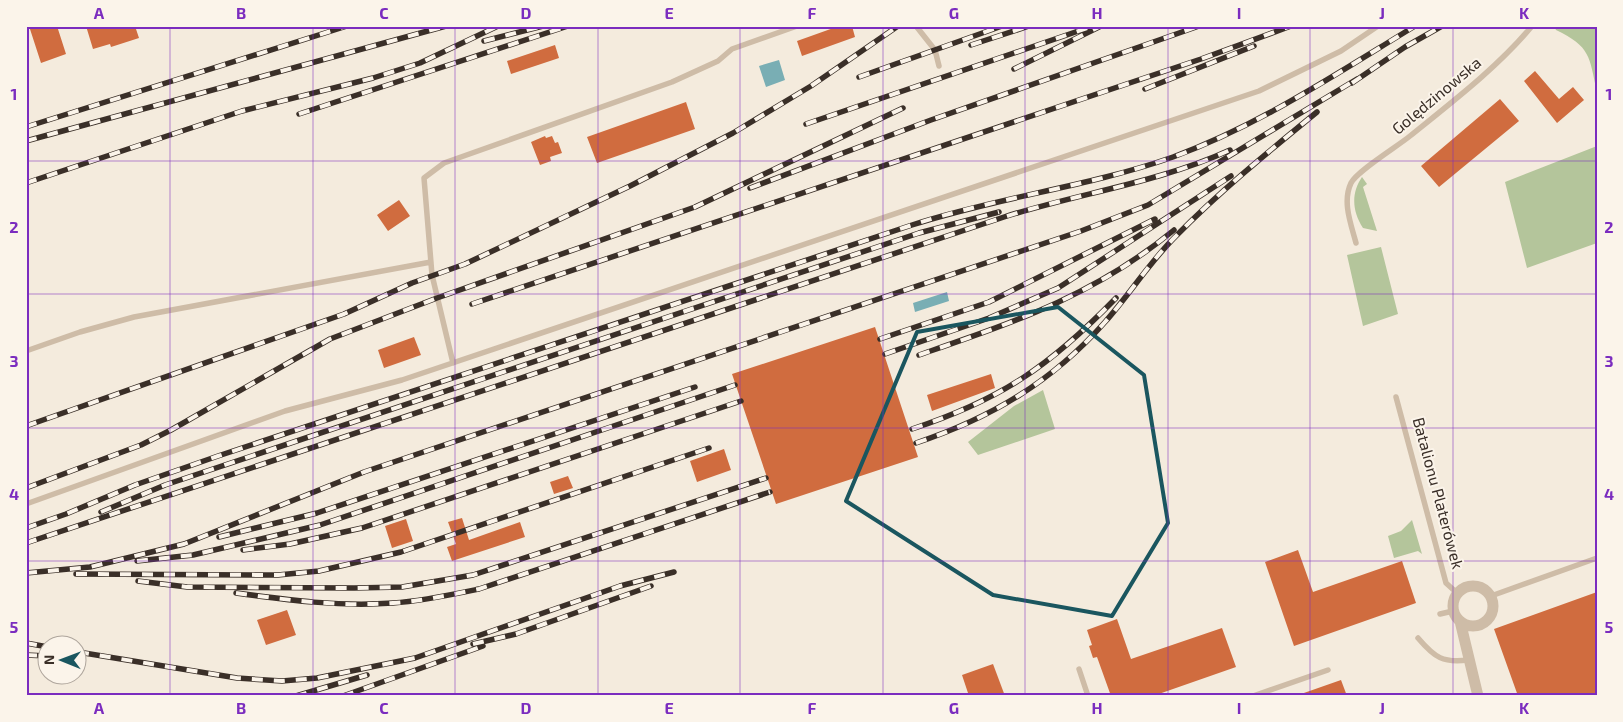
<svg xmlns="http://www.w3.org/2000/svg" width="1623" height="722" viewBox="0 0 1623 722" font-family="'Exo 2',sans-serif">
<rect width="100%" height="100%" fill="#f4ebdd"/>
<!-- green -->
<path fill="#b4c59b" d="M 1554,26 L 1597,26 L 1597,92 C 1589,56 1591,47 1556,30 Z
M 1597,146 L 1597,243 L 1527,268 L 1505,182 Z
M 1362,177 L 1367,184 L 1363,187 L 1377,231 L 1363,228 C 1352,211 1351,193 1362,177 Z
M 1381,247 L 1398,314 L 1363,326 L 1347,255 Z
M 1043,390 L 1055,429 L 978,455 L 968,442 L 1014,406 Z
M 1412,520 L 1422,554 L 1418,551 L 1394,558 L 1388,536 L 1401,531 Z"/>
<!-- water -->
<path fill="#79aeb4" d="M 779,60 L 785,80 L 766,87 L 759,66 Z
M 947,292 L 949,301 L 915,312 L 913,303 Z"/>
<!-- building -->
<path fill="#d06c3f" d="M 29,26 L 57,26 L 66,54 L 41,63 Z
M 86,26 L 135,26 L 139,38 L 111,47 L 110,44 L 93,49 Z
M 839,26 L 852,26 L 855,37 L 802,56 L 797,41 Z
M 555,45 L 559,58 L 511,74 L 507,61 Z
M 1535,71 L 1559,99 L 1573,87 L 1584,100 L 1557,123 L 1524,81 Z
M 1500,99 L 1519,121 L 1439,187 L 1421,166 Z
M 686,102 L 695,129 L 597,163 L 587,137 Z
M 545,136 L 546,138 L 552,136 L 555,143 L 558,142 L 562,153 L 550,157 L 551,161 L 540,165 L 531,142 Z
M 399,200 L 410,216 L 388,231 L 377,215 Z
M 875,327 L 918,457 L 776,504 L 732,374 Z
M 414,337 L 421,355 L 384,368 L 378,350 Z
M 991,374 L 995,388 L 932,411 L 927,395 Z
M 724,449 L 731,470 L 697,482 L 690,461 Z
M 568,476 L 573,488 L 554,494 L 550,482 Z
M 462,518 L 469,540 L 520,522 L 525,537 L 452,561 L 447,547 L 456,544 L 448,522 Z
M 406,519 L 413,541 L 392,548 L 385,526 Z
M 1298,550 L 1313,592 L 1402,561 L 1416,603 L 1294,646 L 1265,562 Z
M 1597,592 L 1597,696 L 1518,696 L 1494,629 Z
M 287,610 L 296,635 L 266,645 L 257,620 Z
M 1117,619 L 1131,659 L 1222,628 L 1236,667 L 1153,696 L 1111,696 L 1097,657 L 1093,658 L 1089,646 L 1092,645 L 1087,630 Z
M 993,664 L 1005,696 L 969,696 L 962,675 Z
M 1341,680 L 1347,696 L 1301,696 L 1301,694 Z"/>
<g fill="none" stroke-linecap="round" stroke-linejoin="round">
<!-- lane -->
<path stroke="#cebca7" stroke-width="5.5" d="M 916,26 L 935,50 L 939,66
M 1356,243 C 1351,224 1342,202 1351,183 C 1357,171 1398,146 1410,136 C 1452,102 1498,67 1532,26
M 26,351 L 80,332 L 134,317 L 431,262
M 453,363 L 432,275 L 424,178 L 444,163 L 672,82 L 718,61 L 732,49 L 797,26
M 1396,397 L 1446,583 L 1457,593
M 26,504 L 285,411 L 402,380 L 1259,91 L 1341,51 L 1378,26
M 1491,596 L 1597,558
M 1440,614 L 1453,611
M 1418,638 C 1435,658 1443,663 1468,660
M 1079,669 L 1088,696
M 1253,696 L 1328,670"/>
<!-- street -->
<path stroke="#cebca7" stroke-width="11" d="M1453 606a20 20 0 1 1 40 0a20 20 0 1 1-40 0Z
M 1460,621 L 1478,696"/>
<defs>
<path id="rail" d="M 484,41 L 543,26
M 971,45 L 1029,26
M 1014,69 L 1101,26
M 859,77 L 1002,26
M 1352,83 L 1405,47 L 1442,26
M 1145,89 L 1254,46
M 299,114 L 568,26
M 806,124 L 1093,26
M 26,127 L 347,26
M 26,141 L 446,26
M 26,183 L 242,111 L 373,78 L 420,63 L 498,26
M 750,188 L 931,120 L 1199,26
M 472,304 L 1201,59 L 1291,26
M 880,339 L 989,302 L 1155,219
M 885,354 L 989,318 L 1058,288 L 1231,176
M 919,355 C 1014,322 1094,296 1174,230
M 26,426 L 344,314 L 412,283 L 465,264 L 630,186 L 733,133 L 811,86 L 898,26
M 912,429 C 1002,399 1050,366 1116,298
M 916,443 C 991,418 1052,382 1105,322 C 1129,295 1149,263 1175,237 C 1219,192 1268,152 1317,112
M 26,488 L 141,445 L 171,430 L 330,339 L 437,298 L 695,207 L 903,108
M 101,512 L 165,485 L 919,233 L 999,212
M 26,528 L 66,514 L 135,485 L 218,456 C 450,379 681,302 912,225 C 998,197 1088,187 1173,157 C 1260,125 1336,74 1415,26
M 219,537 L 317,513 L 695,387
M 26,543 L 1004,217 C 1079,193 1158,183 1230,150
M 243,550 L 290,544 L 362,528 L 741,401
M 137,561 L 193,555 L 320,525 L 735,385
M 26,573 L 90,567 L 184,544 L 364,472 L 1081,231 L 1148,205 L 1357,79
M 76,574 L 278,575 L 319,571 L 401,552 L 709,448
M 138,581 L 187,587 L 354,588 L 402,587 L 473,575 L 766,478
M 236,593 C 288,600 340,607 393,603 C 422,601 450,595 479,589 L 770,492
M 26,643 L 48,647
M 473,644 L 516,634 L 651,586
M 78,652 L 237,678 L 282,681 L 317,678 L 415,658 L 620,586 L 674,572
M 26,655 L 48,656
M 296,696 L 367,675
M 343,696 L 483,646"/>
</defs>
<!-- rail casing -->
<use href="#rail" stroke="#3a2f28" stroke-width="5.5"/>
<!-- rail -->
<use href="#rail" stroke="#fbf4ea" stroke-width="4" stroke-dasharray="11" stroke-linecap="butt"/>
</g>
<!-- marked area -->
<path fill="none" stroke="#1a565f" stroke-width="4" stroke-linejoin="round" d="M 1058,307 L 1144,375 L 1168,523 L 1112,616 L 993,595 L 846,501 L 917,332 Z"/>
<!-- grid -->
<path fill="none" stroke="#7b2cbf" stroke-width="1" stroke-opacity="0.55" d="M 170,26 L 170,696M 313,26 L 313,696M 455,26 L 455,696M 598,26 L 598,696M 740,26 L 740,696M 883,26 L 883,696M 1025,26 L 1025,696M 1168,26 L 1168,696M 1310,26 L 1310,696M 1453,26 L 1453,696M 26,161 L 1597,161M 26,294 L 1597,294M 26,428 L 1597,428M 26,561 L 1597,561"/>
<g text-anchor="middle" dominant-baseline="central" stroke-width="4" stroke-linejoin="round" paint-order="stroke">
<!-- street labels -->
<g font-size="16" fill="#3a2f28" stroke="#fbf4ea">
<text transform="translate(1436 95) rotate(-40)">Golędzinowska</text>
<text transform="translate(1439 493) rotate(75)">Batalionu Platerówek</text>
</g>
</g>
<!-- border -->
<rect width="1623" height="722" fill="none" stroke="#fbf4ea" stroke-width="55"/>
<!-- north arrow -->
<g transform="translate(62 660) rotate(271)"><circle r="24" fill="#fbf4ea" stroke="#aea59c"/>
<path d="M0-4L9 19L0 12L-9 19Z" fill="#1a565f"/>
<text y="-8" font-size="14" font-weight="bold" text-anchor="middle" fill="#3a2f28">N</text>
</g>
<rect x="28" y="28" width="1568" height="666" fill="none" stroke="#7b2cbf" stroke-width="2"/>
<g font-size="16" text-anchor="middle" font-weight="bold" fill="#7b2cbf">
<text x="99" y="19">A</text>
<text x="241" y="19">B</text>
<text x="384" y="19">C</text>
<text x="526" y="19">D</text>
<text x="669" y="19">E</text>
<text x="812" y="19">F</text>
<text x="954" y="19">G</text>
<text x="1097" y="19">H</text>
<text x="1239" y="19">I</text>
<text x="1382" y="19">J</text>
<text x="1524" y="19">K</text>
<text x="14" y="100">1</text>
<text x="1609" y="100">1</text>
<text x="14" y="233">2</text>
<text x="1609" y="233">2</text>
<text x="14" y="367">3</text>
<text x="1609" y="367">3</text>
<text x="14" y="500">4</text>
<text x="1609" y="500">4</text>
<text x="14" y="633">5</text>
<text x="1609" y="633">5</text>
<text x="99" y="714">A</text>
<text x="241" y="714">B</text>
<text x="384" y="714">C</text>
<text x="526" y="714">D</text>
<text x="669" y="714">E</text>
<text x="812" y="714">F</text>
<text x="954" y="714">G</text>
<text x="1097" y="714">H</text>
<text x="1239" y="714">I</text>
<text x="1382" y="714">J</text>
<text x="1524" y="714">K</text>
</g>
</svg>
